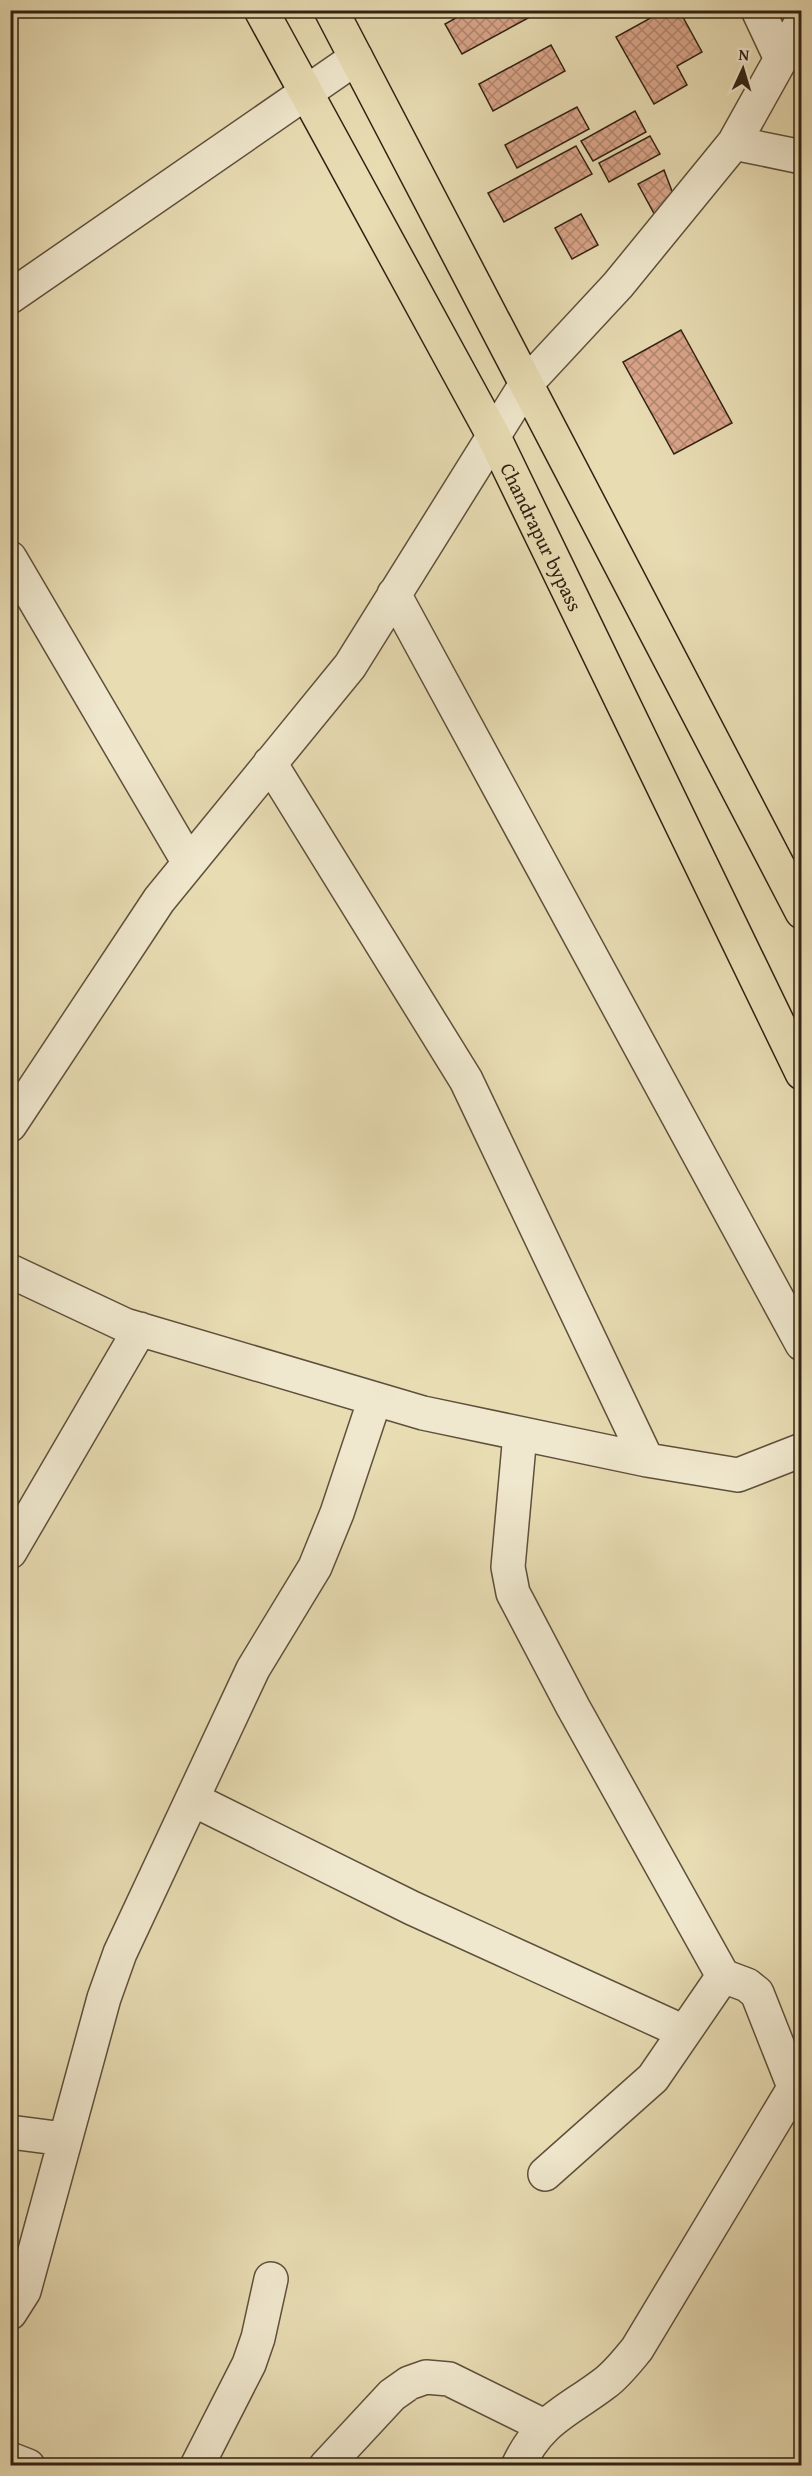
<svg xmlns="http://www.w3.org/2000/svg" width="812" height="2476" viewBox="0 0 812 2476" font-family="'Gentium Book Plus',serif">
<defs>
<pattern id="building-cross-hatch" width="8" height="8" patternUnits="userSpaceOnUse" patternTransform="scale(1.5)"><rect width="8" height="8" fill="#daa58a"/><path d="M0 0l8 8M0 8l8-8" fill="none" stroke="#b18670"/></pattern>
</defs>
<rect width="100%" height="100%" fill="#e8dcb3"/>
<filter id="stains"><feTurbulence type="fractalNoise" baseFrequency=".00333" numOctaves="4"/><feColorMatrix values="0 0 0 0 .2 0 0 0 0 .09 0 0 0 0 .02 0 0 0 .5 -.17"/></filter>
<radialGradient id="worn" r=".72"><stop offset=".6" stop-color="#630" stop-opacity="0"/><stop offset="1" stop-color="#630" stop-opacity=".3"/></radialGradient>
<!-- building -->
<path fill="url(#building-cross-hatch)" stroke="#312113" stroke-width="1.5" d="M 470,10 L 541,10 L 541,11 L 462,54 L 445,24 Z
M 665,10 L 679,10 L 702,52 L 677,66 L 687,85 L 654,104 L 616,37 Z
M 551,45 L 565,71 L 493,111 L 479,84 Z
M 577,107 L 589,129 L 517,168 L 505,145 Z
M 635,111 L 646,132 L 593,161 L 581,141 Z
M 650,136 L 660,154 L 609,182 L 599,163 Z
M 576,146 L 592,174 L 504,222 L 488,193 Z
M 664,170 L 675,199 L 657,219 L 638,184 Z
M 581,214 L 598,245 L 572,259 L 555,228 Z
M 681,330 L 732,423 L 674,454 L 623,362 Z"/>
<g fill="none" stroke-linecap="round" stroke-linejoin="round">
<defs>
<path id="street" d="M 758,10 L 781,59
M 734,143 L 802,157
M 10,297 L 356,58
M 10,558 L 189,863
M 394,594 L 802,1344
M 270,763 L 466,1080 L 647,1460 L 738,1475 L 802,1450
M 10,1125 L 159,900 L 350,666 L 526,384 L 618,285 L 734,143 L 802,21
M 10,1271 L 125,1325 L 423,1413 L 647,1460
M 520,1434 L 508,1567 L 513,1593 L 573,1707 L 723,1976 L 747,1985 L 757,1993 L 802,2107
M 10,1552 L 140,1329
M 192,1799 L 412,1908 L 684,2032
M 10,2132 L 64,2139
M 545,2174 L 653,2078 L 723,1976
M 10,2313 L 24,2291 L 104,1998 L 120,1953 L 253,1669 L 315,1567 L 337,1513 L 375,1399
M 10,2459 L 28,2466
M 197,2466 L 249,2364 L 258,2338 L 271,2279
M 326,2466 L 392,2395 L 409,2383 L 426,2377 L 449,2379 L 544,2426
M 518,2466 C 540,2419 567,2412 605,2383 C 617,2374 627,2361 637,2349 L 794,2088"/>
<g id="highway">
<path id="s1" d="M 261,10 L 493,435 L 802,1073"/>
<path d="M 331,10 L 802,912"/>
</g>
</defs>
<!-- street casing -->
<use href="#street" stroke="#5f503b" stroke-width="36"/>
<!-- highway casing -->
<use href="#highway" stroke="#312113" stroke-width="36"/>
<!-- street -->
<use href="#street" stroke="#f0e8ce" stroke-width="33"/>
<!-- highway -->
<use href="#highway" stroke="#e8dcb3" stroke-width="33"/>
</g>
<g text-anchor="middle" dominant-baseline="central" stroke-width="5" stroke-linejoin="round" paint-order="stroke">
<!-- street labels -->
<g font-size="20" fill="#312113" stroke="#f0e8ce">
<text stroke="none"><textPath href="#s1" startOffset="597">Chandrapur bypass</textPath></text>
</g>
</g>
<!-- margin -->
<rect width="812" height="2476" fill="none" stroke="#e8dcb3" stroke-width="36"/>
<rect x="12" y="12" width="788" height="2452" fill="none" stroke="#312113" stroke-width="3"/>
<rect x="18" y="18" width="776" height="2440" fill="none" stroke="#312113" stroke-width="1.5"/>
<!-- north arrow -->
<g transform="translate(743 69) rotate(4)" stroke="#f0e8ce" stroke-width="4.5" paint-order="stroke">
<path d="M0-4.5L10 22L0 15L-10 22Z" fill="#312113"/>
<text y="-9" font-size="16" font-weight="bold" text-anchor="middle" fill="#312113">N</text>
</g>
<rect width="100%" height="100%" filter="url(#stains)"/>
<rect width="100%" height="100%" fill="url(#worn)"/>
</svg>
